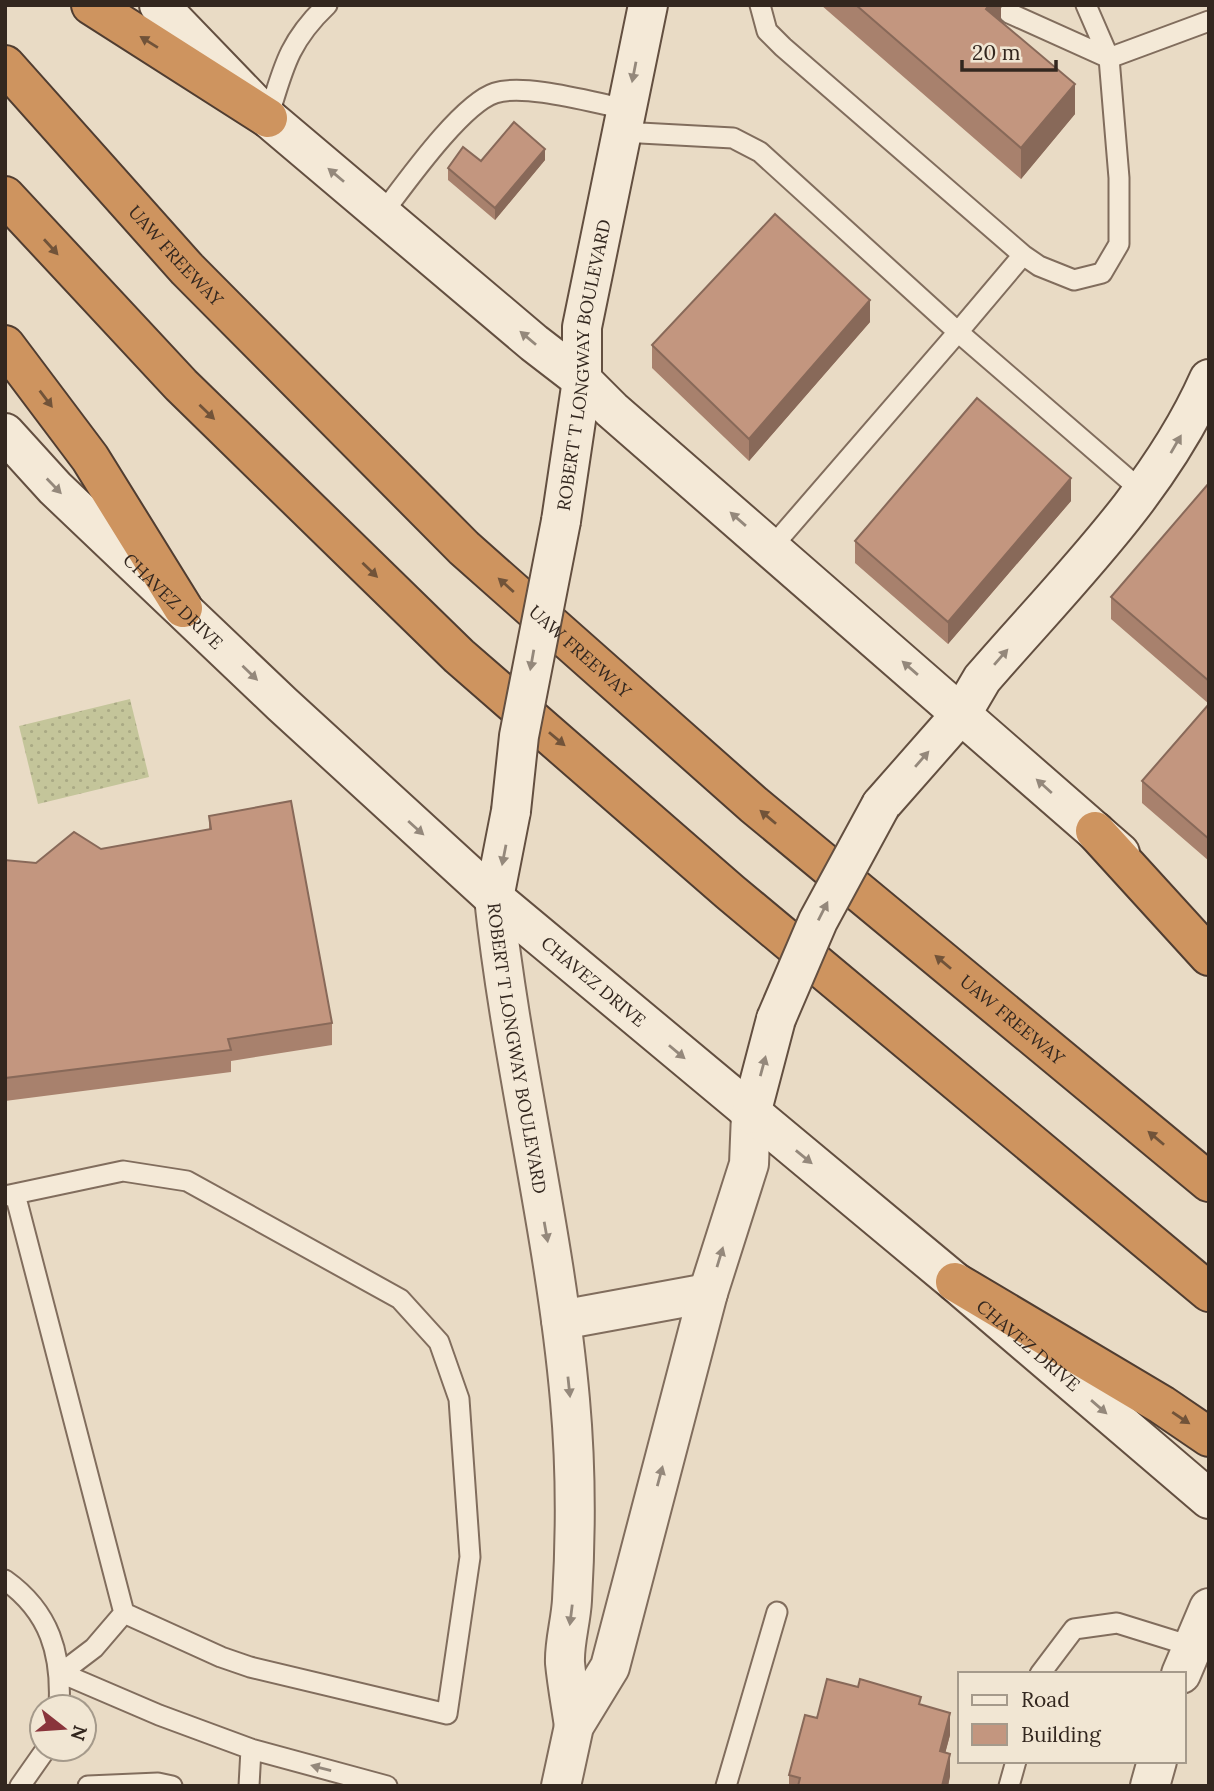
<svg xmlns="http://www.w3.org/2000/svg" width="1214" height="1791" viewBox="0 0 1214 1791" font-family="Lora,serif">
<defs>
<pattern id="grass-dots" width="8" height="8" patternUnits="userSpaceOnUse" patternTransform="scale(1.75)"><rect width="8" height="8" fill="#c4c59a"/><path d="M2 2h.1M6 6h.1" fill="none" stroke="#a9a984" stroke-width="1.8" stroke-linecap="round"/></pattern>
</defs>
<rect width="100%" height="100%" fill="#e9dbc5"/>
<!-- grass -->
<path fill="url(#grass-dots)" d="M 130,699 L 149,777 L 38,804 L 19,726 Z"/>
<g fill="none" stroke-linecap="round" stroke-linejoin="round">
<defs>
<path id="service" d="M 760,5 L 767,31 L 783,47 L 1023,255
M 1086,5 L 1109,58
M 1009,13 L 1109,58
M 268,118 C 283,69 288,42 327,5
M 622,132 L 733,138 L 760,152 L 958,332 L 771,548
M 382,214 C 405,184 461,104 495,93 C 525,83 594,103 627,109
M 1143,492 L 958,332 L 1023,255 L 1039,266 L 1074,280 L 1102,273 L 1119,244 L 1119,178 L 1109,58 L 1209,21
M 5,1196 L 123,1171 L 187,1181 L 400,1299 L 439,1342 L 459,1399 L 470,1557 L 447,1714 L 250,1667 L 221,1657 L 124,1613 L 15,1194
M 5,1580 C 50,1612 62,1654 59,1707
M 61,1673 L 159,1715 L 251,1749 L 387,1786
M 61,1673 L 94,1648 L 124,1613
M 1040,1674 L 1074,1629 L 1117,1623 L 1191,1646
M 20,1786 L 46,1749
M 88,1786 L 158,1783 L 172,1786
M 249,1786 L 251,1749
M 726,1786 L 777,1612
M 1009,1786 L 1016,1761"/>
<path id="minor" d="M 1181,1674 L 1209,1608
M 1150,1786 L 1157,1761"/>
<g id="tertiary">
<path id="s1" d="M 494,898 C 512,1066 555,1231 570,1400 C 576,1466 576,1533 572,1600 C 571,1621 564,1643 565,1663 C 567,1684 571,1705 574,1726"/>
<path d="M 561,1320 L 708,1293"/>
<path d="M 561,1786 L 574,1726 L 610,1667 L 708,1293 L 749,1164 L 751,1114"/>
</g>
<g id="secondary">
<path d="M 159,5 L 268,118 L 534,343 L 582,380 L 612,410 L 1120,853"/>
<path id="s2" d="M 5,433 L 55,488 L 282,704 L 494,898 L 955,1282 L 1209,1499"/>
<path id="s3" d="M 561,521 L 582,380 L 582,327 L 648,5"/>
<path d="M 881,805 L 962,713 L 982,679 C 1064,584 1158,494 1209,379"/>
<path d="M 494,898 L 511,811"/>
<path d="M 751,1114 L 776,1019"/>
</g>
<g id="motorway">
<path d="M 91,5 L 268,118"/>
<path id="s4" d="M 5,65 L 187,269 L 464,548 L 754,805 L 1209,1182"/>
<path d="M 5,196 L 181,385 L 459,656 L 730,892 L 1209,1292"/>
<path d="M 5,345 L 90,458 L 183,608"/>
<path d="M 1095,831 L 1209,956"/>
<path d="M 955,1282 L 1162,1405 L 1209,1437"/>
</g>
</defs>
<!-- service casing -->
<use href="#service" stroke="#816d5d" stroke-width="23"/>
<!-- minor casing -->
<use href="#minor" stroke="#816d5d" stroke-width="42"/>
<!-- tertiary casing -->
<use href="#tertiary" stroke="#816d5d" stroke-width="42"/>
<!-- secondary casing -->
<use href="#secondary" stroke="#634f40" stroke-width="42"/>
<!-- motorway casing -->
<use href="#motorway" stroke="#503d31" stroke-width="42"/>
<!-- service -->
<use href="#service" stroke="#f4e9d7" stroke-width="19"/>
<!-- minor -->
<use href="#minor" stroke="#f4e9d7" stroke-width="38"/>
<!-- tertiary -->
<use href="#tertiary" stroke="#f4e9d7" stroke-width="38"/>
<!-- secondary -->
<use href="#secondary" stroke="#f4e9d7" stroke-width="38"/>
<!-- motorway -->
<use href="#motorway" stroke="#ce945f" stroke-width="38"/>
<defs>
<path id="secondary-bridge" d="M 511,811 L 519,736 L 561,521
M 776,1019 L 818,921 L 881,805"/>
</defs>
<!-- secondary-bridge casing -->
<use href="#secondary-bridge" stroke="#634f40" stroke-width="42" stroke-linecap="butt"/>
<!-- secondary-bridge -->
<use href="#secondary-bridge" stroke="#f4e9d7" stroke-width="38"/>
</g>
<!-- wall -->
<path fill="#a8816d" d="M 821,5 L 1001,5 L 1001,21 L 1075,114 L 1021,179 Z
M 545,160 L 495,220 L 448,180 L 448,168 L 481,161 Z
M 870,322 L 749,461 L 652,368 L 652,345 Z
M 1209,483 L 1209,861 L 1142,803 L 1142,781 L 1209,704 L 1111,619 L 1111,597 Z
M 1071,501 L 948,644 L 855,563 L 855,541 Z
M 209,816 L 332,1023 L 332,1045 L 231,1061 L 231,1072 L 5,1101 L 5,860 L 36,863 L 101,849 L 209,830 Z
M 921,1705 L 950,1735 L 945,1753 L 950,1776 L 948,1786 L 789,1786 L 789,1775 Z"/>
<!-- shaded-wall -->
<path fill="#886959" d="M 989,5 L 1001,5 L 1001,22 L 986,9 Z
M 1075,84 L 1075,114 L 1021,179 L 1021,148 Z
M 545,149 L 545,160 L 495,220 L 495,208 Z
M 870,300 L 870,322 L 749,461 L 749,439 Z
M 1071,478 L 1071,501 L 948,644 L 948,622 Z
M 950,1713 L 950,1735 L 940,1773 L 940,1751 Z
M 950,1754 L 950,1776 L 948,1786 L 942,1786 Z"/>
<!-- building -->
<path fill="#c3967f" stroke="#886959" stroke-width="2" d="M 856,5 L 989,5 L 986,9 L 1075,84 L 1021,148 Z
M 514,122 L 545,149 L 495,208 L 448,168 L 463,147 L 481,161 Z
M 775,214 L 870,300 L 749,439 L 652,345 Z
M 977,398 L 1071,478 L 948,622 L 855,541 Z
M 1209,483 L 1209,681 L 1111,597 Z
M 1209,704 L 1209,839 L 1142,781 Z
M 291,801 L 332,1023 L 228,1039 L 231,1050 L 5,1078 L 5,860 L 36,863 L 74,832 L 101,849 L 211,829 L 209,816 Z
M 827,1679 L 858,1687 L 860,1679 L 921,1697 L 919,1704 L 950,1713 L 940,1751 L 950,1754 L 942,1786 L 798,1786 L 800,1778 L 789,1775 L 805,1715 L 817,1718 Z"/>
<!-- one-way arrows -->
<defs><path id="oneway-solid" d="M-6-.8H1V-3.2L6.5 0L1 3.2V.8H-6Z" transform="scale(1.75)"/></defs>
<g fill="#715339">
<use href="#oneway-solid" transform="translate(149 42) rotate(-148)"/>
<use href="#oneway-solid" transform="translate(51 247) rotate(48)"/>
<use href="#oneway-solid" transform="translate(46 399) rotate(53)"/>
<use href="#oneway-solid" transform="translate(207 412) rotate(44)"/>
<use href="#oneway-solid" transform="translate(370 570) rotate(44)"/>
<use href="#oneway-solid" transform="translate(506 585) rotate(-138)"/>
<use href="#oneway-solid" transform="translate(557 739) rotate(40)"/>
<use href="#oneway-solid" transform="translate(768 817) rotate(-140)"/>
<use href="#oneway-solid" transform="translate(943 962) rotate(-140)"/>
<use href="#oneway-solid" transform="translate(1156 1138) rotate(-140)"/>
<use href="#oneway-solid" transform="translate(1181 1418) rotate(34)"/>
</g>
<g fill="#94887b">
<use href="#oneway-solid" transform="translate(634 72) rotate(101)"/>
<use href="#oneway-solid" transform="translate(336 175) rotate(-140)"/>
<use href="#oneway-solid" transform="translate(528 338) rotate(-140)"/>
<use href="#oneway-solid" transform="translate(1176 444) rotate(-60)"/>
<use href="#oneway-solid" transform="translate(54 486) rotate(46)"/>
<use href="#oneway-solid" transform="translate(738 519) rotate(-139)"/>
<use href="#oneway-solid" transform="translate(1001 657) rotate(-49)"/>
<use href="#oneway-solid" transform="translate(532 660) rotate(100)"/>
<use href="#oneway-solid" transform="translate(910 668) rotate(-139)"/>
<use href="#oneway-solid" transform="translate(250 673) rotate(44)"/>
<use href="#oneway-solid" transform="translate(922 759) rotate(-49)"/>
<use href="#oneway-solid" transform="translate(1044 786) rotate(-138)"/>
<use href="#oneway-solid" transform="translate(416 828) rotate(42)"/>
<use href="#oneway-solid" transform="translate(504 855) rotate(101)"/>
<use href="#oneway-solid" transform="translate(823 911) rotate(-63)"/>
<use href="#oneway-solid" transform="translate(677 1052) rotate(40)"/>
<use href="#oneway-solid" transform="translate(763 1066) rotate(-75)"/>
<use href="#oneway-solid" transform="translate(804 1157) rotate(39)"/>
<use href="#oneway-solid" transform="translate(546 1232) rotate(80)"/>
<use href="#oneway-solid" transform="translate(720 1257) rotate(-73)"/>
<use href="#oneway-solid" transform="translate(569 1387) rotate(84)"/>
<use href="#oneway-solid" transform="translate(1099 1407) rotate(41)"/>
<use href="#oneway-solid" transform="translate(660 1476) rotate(-75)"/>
<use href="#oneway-solid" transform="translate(571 1615) rotate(97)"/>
<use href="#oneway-solid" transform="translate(321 1768) rotate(-165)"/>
</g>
<g text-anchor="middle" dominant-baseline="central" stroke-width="6" stroke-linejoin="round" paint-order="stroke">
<!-- street labels -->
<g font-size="18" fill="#33271f" stroke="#f1e6d3">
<text stroke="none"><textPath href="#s4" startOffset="256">UAW FREEWAY</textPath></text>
<text stroke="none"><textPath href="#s3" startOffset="158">ROBERT T LONGWAY BOULEVARD</textPath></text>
<text stroke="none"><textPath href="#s2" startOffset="238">CHAVEZ DRIVE</textPath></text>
<text stroke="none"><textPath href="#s4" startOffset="822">UAW FREEWAY</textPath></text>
<text stroke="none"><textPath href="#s2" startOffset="805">CHAVEZ DRIVE</textPath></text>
<text stroke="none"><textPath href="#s4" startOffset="1390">UAW FREEWAY</textPath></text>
<text stroke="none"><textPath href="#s1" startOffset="152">ROBERT T LONGWAY BOULEVARD</textPath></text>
<text stroke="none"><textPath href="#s2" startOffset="1372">CHAVEZ DRIVE</textPath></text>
</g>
</g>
<!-- border -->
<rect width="1214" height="1791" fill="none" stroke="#33271f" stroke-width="14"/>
<!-- legend -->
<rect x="958" y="1672" width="228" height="91" fill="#f1e6d3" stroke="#a59a8b" stroke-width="2"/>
<rect x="972" y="1695" width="35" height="10" fill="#f4e9d7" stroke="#a59a8b" stroke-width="2"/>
<text x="1021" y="1707" font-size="21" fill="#33271f">Road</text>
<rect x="972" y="1724" width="35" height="21" fill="#c3967f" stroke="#a59a8b" stroke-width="2"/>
<text x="1021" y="1742" font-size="21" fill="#33271f">Building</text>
<!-- north arrow -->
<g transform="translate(63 1728) rotate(107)"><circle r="33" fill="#f1e6d3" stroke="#a59a8b" stroke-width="2"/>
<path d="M0-5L12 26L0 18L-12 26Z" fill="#89343b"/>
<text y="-10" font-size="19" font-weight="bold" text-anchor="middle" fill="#33271f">N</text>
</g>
<!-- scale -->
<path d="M962 60v10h94v-10" fill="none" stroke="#33271f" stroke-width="3.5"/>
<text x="972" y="60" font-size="21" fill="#33271f" stroke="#f1e6d3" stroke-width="5" paint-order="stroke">20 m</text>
</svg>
